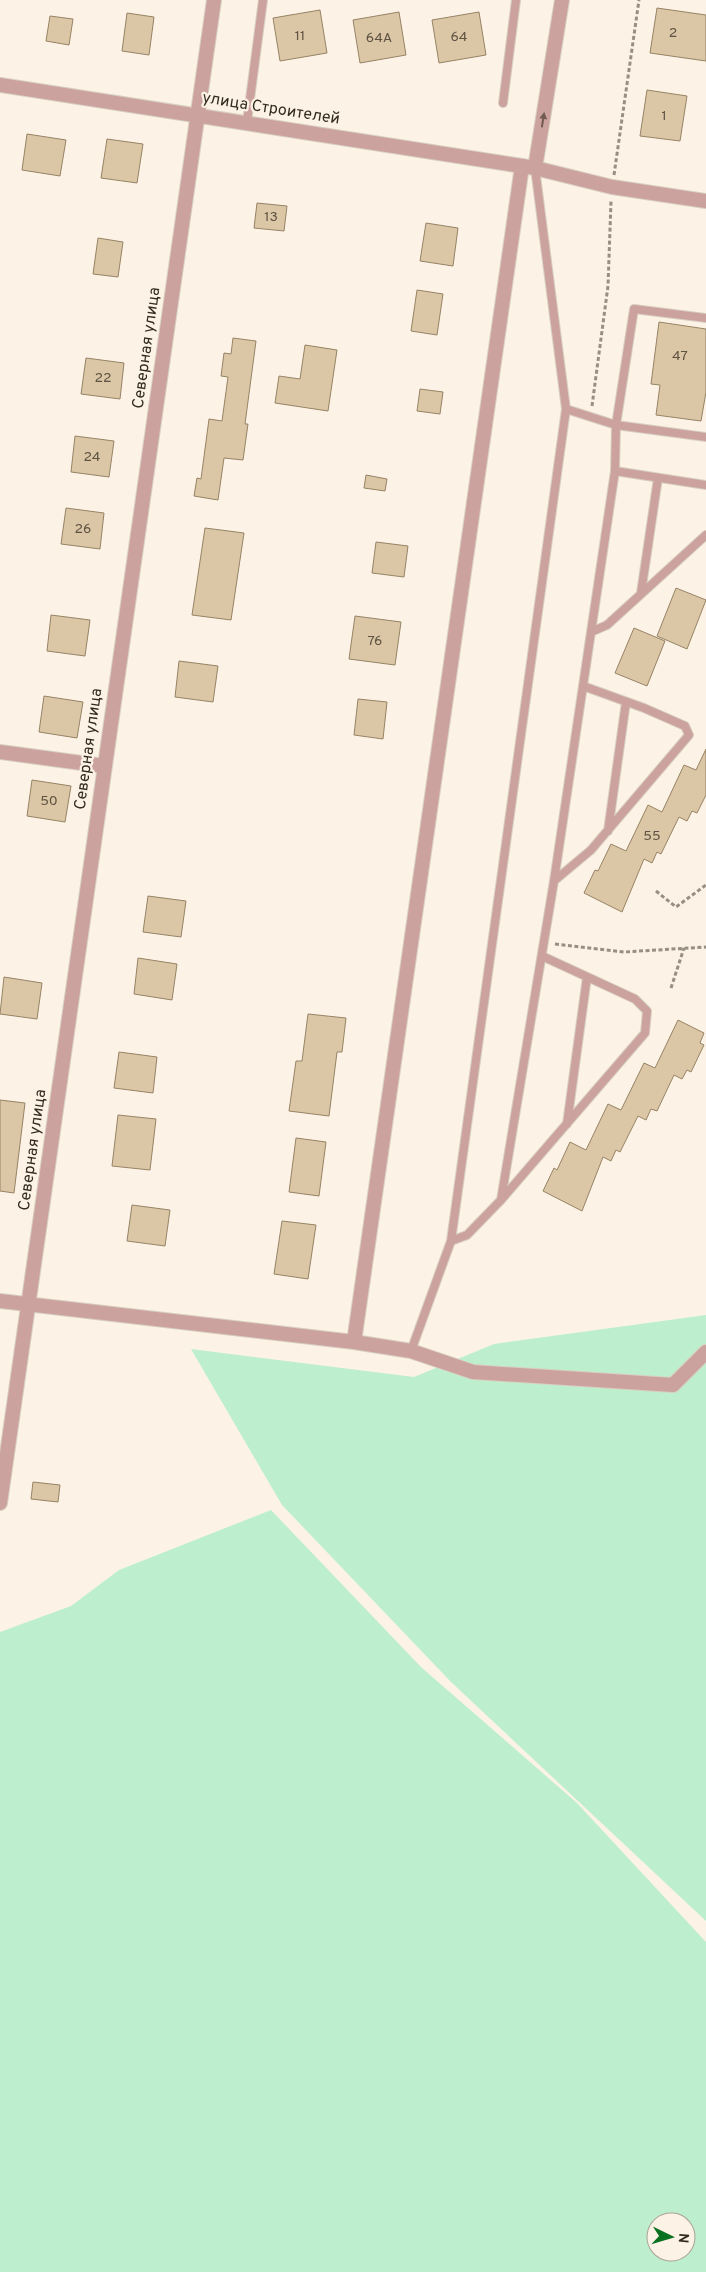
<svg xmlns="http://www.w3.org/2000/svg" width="706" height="2272" viewBox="0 0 706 2272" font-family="Overpass,sans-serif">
<rect width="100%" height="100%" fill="#fcf3e6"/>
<!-- green -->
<path fill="#bdefce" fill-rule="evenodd" d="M 706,1315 L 706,1921 L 451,1682 L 282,1505 L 191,1349 L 414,1377 L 494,1344 Z
M 271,1510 L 421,1667 L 577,1803 L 706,1942 L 706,2272 L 0,2272 L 0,1632 L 71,1606 L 119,1570 ZM 656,2222 L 686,2222 L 686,2252 L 656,2252 Z"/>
<!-- building -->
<path fill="#dbc6a6" stroke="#978365" d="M 657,8 L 706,15 L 706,61 L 650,53 Z
M 320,10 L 327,53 L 280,61 L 273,18 Z
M 399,12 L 406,55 L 360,63 L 353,20 Z
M 479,12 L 486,55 L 439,63 L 432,20 Z
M 127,13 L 154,17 L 149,55 L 122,51 Z
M 50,16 L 73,19 L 69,45 L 46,41 Z
M 647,90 L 687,96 L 680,141 L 640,136 Z
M 27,134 L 66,140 L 60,176 L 22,170 Z
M 107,139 L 143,144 L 137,183 L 101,178 Z
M 257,203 L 287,206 L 284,231 L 254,228 Z
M 426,223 L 458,228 L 453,266 L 420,261 Z
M 98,238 L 123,242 L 118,277 L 93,274 Z
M 417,290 L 443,294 L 437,335 L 411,331 Z
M 659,322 L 706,329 L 706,392 L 701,421 L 656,415 L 660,385 L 651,384 Z
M 233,338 L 256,341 L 245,424 L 248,424 L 243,460 L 224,458 L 218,500 L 194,496 L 197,478 L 201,479 L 209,419 L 222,421 L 228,377 L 221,376 L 224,353 L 231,354 Z
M 305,345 L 337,350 L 328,411 L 275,403 L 279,376 L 300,379 Z
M 86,358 L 124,363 L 120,399 L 81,394 Z
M 420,389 L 443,392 L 440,414 L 417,411 Z
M 75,436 L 114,441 L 109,477 L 71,472 Z
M 366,475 L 387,479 L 385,491 L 364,488 Z
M 66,508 L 104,513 L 100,549 L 61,544 Z
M 205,528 L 244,533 L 231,620 L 192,615 Z
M 376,542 L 408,546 L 404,577 L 372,573 Z
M 676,588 L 706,600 L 687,649 L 657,636 Z
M 51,615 L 90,620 L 85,656 L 47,651 Z
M 355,616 L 401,622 L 395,665 L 349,659 Z
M 634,628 L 665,641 L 647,686 L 615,673 Z
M 179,661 L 218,666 L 213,702 L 175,697 Z
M 44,696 L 83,702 L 77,738 L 39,732 Z
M 358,699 L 387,702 L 383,739 L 354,735 Z
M 706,749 L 706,795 L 697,813 L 692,811 L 687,821 L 679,817 L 661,854 L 657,852 L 652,863 L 644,859 L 622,912 L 584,893 L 595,870 L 598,871 L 611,844 L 626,851 L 648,805 L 662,812 L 684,765 L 696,770 Z
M 32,780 L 71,786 L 65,822 L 27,816 Z
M 148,896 L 186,901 L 181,937 L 143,932 Z
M 138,958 L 177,964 L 172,1000 L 134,994 Z
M 4,977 L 42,983 L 37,1019 L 0,1014 Z
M 308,1014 L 346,1018 L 342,1052 L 337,1052 L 329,1116 L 289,1111 L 296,1061 L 302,1061 Z
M 678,1020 L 704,1033 L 700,1043 L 704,1045 L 691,1072 L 687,1070 L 682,1079 L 674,1075 L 657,1111 L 651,1109 L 646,1120 L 638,1116 L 620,1152 L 616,1150 L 611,1161 L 603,1157 L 582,1211 L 543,1191 L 554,1168 L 557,1170 L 570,1142 L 586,1150 L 608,1104 L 621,1110 L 644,1063 L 655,1068 Z
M 119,1052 L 157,1057 L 153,1093 L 114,1088 Z
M 0,1100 L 25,1103 L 14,1193 L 0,1191 Z
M 118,1115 L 156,1119 L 150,1170 L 112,1166 Z
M 296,1138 L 326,1142 L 319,1196 L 289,1192 Z
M 132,1205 L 170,1210 L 165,1246 L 127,1241 Z
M 282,1221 L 316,1225 L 308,1279 L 274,1274 Z
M 33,1482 L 60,1485 L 58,1502 L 31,1499 Z"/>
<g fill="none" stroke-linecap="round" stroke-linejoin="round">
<defs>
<path id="service" d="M 503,103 L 516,0
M 247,122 L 263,0
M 535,168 L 566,409 L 616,425 L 706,437
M 706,318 L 634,309 L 616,425 L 615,471 L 591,632 L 607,625 L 706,535
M 615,471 L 706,485
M 641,593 L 658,478
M 608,831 L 626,702
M 554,881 L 591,850 L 689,735 L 685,726 L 644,708 L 583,686
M 567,1124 L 587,977
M 501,1200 L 554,881 L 591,632
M 451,1241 L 467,1235 L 501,1200 L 645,1033 L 647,1011 L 635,999 L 542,956
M 411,1351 L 451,1241 L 566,409"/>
<path id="minor" d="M 535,168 L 612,187 L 706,201
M 0,752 L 104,766
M 0,1301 L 354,1342 L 411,1351 L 473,1372 L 673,1385 L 706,1352
M 354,1342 L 522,166
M 0,1503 L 214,0"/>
<path id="tertiary" d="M 0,85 L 535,168 L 562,0"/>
</defs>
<!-- service casing -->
<use href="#service" stroke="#d8cfc2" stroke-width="10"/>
<!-- minor casing -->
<use href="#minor" stroke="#d8cfc2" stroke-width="16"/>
<!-- tertiary casing -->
<use href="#tertiary" stroke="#d8cfc2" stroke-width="16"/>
<!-- path -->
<path stroke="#988f83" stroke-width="3" stroke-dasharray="4 2.5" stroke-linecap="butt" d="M 614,175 L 639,0
M 592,406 L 608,286 L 611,201
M 656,891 L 676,907 L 706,885
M 555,944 L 624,952 L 706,947
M 671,988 L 684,948"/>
<!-- service -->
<use href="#service" stroke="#cca29f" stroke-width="8"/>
<!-- minor -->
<use href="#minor" stroke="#cca29f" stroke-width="14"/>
<!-- tertiary -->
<use href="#tertiary" stroke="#cca29f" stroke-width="14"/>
</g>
<!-- one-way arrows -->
<defs><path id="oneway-solid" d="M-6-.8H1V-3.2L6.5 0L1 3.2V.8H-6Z" transform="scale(1.25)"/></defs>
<use fill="#715b53" href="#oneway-solid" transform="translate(543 120) rotate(-81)"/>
<g text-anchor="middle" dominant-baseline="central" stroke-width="4.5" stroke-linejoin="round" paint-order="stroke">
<!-- number labels -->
<g font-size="14" fill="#5e5242">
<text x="673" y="33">2</text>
<text x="300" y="36">11</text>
<text x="459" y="37">64</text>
<text x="379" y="38">64А</text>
<text x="664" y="116">1</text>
<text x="271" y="217">13</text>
<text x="680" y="356">47</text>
<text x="103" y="378">22</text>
<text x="92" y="457">24</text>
<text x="83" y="529">26</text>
<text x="375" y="641">76</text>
<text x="49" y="801">50</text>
<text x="652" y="836">55</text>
</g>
<!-- street labels -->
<g font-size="16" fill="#342c20" stroke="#fcf3e6">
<text transform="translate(271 109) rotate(9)">улица Строителей</text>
<text transform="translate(147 348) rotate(-82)">Северная улица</text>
<text transform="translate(89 749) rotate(-82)">Северная улица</text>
<text transform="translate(33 1150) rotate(-82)">Северная улица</text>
</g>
</g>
<!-- north arrow -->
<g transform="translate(671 2237) rotate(95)"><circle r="24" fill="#fcf3e6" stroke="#aca397"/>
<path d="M0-4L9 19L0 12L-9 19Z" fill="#0b701f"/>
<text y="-8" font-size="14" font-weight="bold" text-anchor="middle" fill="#342c20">N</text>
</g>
</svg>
